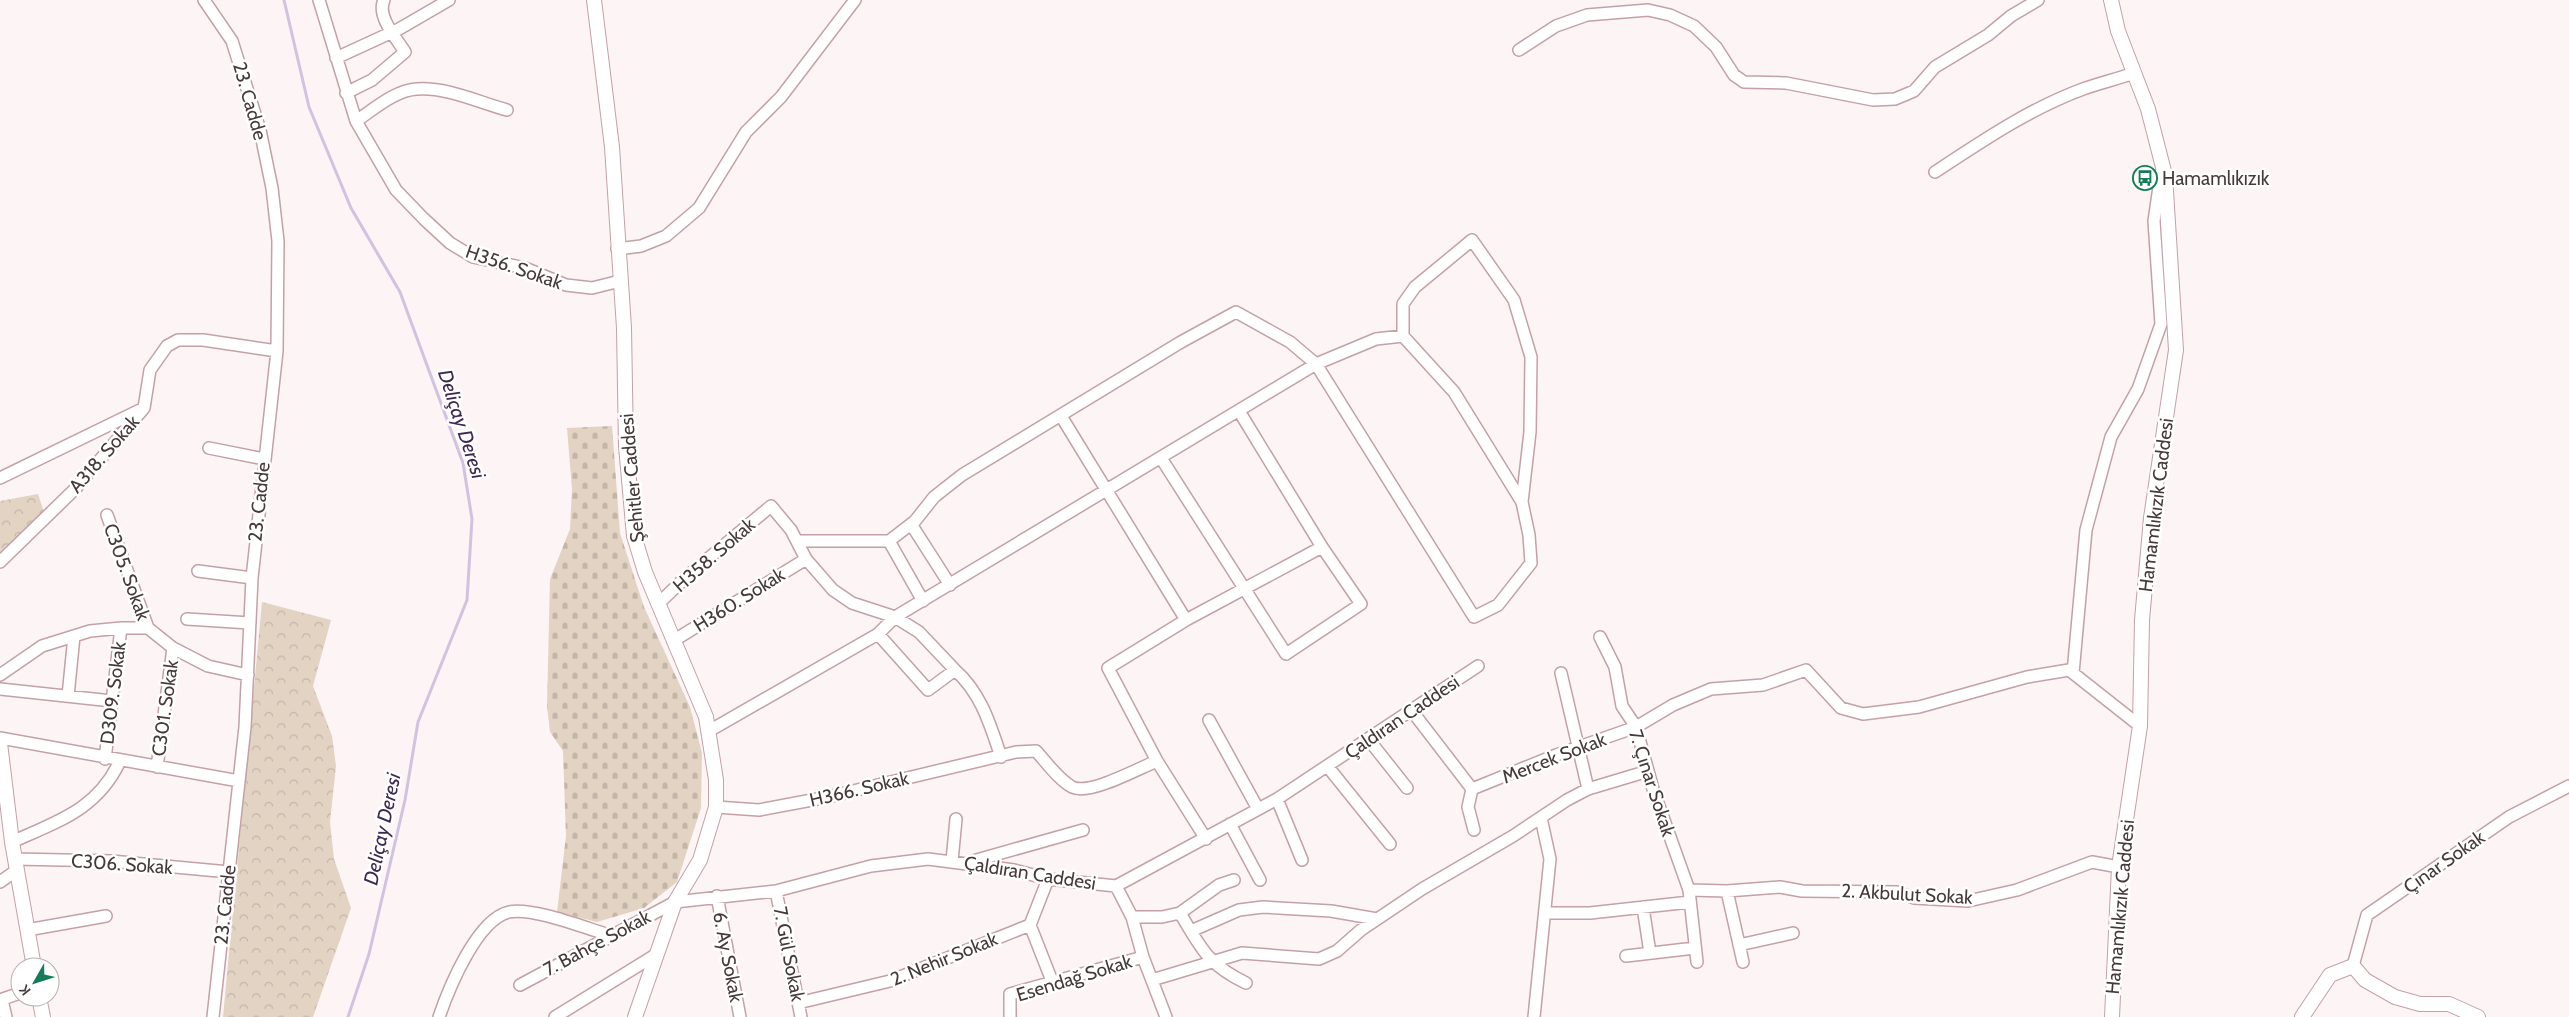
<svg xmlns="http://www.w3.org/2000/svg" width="2569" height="1017" viewBox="0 0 2569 1017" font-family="Cabin,sans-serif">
<defs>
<pattern id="forest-crowns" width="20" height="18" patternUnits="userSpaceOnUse" patternTransform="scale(1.25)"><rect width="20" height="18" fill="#e2d3c3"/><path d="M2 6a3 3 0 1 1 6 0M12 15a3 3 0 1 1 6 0" fill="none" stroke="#c3b6a8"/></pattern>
<pattern id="cemetery-stones" width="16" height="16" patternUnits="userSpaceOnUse" patternTransform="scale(1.25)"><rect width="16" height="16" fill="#e2d3c3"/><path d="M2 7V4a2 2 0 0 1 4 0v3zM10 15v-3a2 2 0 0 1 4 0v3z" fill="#c3b6a8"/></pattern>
</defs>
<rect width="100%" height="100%" fill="#fcf4f5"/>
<!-- forest -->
<path fill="url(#forest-crowns)" d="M 38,494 L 44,512 L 0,553 L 0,501 Z
M 262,602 L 331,620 L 313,686 L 332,736 L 336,766 L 330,822 L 334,859 L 351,908 L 313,1017 L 223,1017 Z"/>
<!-- cemetery -->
<path fill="url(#cemetery-stones)" d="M 612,426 L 620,533 L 644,607 L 690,707 L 702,753 L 701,808 L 677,882 L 644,908 L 597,922 L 557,912 L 566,836 L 563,751 L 550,732 L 547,706 L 550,579 L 570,529 L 572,489 L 567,428 Z"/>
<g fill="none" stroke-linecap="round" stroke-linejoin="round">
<!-- stream -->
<path stroke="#d1c3e0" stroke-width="3" d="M 284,0 L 309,107 L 351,208 L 400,292 L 463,463 L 472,519 L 467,600 L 418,722 L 405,800 L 369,954 L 348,1017"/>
<defs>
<path id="minor" d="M 204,0 L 232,41 L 260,130 L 272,188 L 278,241 L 277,351 L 252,578 L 245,727 L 213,1017
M 319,0 L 356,121 L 396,190 L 424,219 L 450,243 L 473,257 L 525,268 L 566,285 L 592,288 L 620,281
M 1519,50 L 1556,26 L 1587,15 L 1648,10 L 1670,15 L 1694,26 L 1716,47 L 1734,75 L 1744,82 L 1786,83 L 1873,100 L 1895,99 L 1914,91 L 1935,67 L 1988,35 L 2011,16 L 2038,0
M 336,58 L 399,29 L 449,0
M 346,93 L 372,80 L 405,52 C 397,39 376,16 384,0
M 356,121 C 373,110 395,90 417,89 C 447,87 478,102 507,110
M 1935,172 C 1982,141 2029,109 2083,89 C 2100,83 2117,79 2134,73
M 617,249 L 641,246 L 666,236 L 699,208 L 746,132 L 781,97 L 855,0
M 1403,336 L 1403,304 L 1415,287 L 1472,240 L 1514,300 L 1531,357 L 1530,432 L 1522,502
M 1061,416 L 1186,620 L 1108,668 L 1157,761 L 1206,839
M 209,448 L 264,459
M 1161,458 L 1286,654 L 1361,604 L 1322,547
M 0,478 L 140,410
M 107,515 L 148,628
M 911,524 L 950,585
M 797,541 L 889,541 L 915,521 L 934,497 L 962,475 L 1181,342 L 1236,312 L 1290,342 L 1316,364 L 1474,617 L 1498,605 L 1531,563 L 1529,535 L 1522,502 L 1454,392 L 1403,336 L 1376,339 L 1316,364 L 895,617 L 878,634
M 889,541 L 923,601
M 0,562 L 76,488 L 144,408 L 150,370 L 167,346 L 178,340 L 203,340 L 277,351
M 198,571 L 252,578
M 658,604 L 686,577 L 771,506 L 791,530 L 806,559 L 833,590 L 852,603 L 895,617 L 919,632 L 955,670
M 187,619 L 250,623
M 1186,620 L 1322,547 L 1239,411
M 1600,637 L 1615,667 L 1622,706 L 1636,727 L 1653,789 L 1689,890 L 1697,962
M 673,641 L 806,559
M 1561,673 L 1588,789
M 2073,673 L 2086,530 L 2111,437 L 2138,389 L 2161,324 L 2154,221 L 2161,173
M 0,675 L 42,646 L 90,631 L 121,628 L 148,628 L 173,648 L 208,666 L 248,675
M 0,689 L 112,701
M 68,696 L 74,636
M 1412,711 L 1472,789
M 1209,720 L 1258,809
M 709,731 L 878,634 L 928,690 L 955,670 C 981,693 990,724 1001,757
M 0,738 L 239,781
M 1369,740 L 1407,788
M 105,759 L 121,628
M 157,767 L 173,648
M 1328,767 L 1390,844
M 1472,789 L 1556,755 L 1636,727 L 1673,705 L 1711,689 L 1763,685 L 1806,670 L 1841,708 L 1863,714 L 1919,707 L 2027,677 L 2069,670 L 2140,726
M 1472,789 L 1468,807 L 1474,830
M 1277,799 L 1302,860
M 716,807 L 759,810 L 828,797 L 1016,752 L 1036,751 C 1047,763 1058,779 1072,787 C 1089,796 1139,768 1157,761
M 1230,824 L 1260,880
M 12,842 C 58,821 97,810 120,761
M 15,859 L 111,861 L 229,872
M 952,861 L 956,819
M 973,861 L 1083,830
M 0,882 L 17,870
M 1689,890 L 1727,891 L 1780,887 L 1802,891 L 1897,892 L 1914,898 L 1968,901 L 2017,890 L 2092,862 L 2119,867
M 776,891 L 801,1017
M 1727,891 L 1743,962
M 717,896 L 740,1017
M 1643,907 L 1650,953
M 1180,913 L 1219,885 L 1234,880
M 1546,913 L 1590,913 L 1690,902
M 1132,917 L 1162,917 L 1180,913 C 1201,948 1208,965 1246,983
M 1030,925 L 1048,879
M 27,930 L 106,916
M 1191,931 L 1239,910 L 1263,907 L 1331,911 L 1377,919
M 1739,945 L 1793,933
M 1626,956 L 1695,948
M 1143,957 L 1166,1017
M 2353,966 L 2367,915 L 2509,817 L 2569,786
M 1152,980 L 1242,953 L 1319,959 L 1337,951 L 1361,930 L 1422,889 L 1513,836 L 1567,800 L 1588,789 L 1648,771
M 520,985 L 675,902 L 776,891 L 871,866 L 928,859 L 1014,870 L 1048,879 L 1116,886 L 1277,799 L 1478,666
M 0,1000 L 20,993
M 2,1000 L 6,1017
M 798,1003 L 890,981 L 1030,925 L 1052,981
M 439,1017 C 449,988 477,919 509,912 C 533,907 585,928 609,935
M 555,1017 L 657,954
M 1010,1017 L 1010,994 L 1143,957 L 1132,917 L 1116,886
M 1534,1017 L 1550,859 L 1541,818"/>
<path id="tertiary" d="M 594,0 L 612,147 L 624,328 L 626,446 L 634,536 L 645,572 L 706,717 L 716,780 L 716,807 L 700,860 L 675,902 L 635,1017
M 2111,0 L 2118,31 L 2148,109 L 2165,175 L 2176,350 L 2151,518 L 2142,620 L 2140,726 L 2119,867 L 2112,1017
M 0,743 L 12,842 L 34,967
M 39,997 L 43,1017
M 2302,1017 L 2330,975 L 2353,966 L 2365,980 L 2395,997 L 2420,1004 L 2449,1004 L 2478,1017"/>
</defs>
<!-- minor casing -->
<use href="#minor" stroke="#c3a1a6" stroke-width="14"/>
<!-- tertiary casing -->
<use href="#tertiary" stroke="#c3a1a6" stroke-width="16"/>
<!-- minor -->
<use href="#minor" stroke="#fff" stroke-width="11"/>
<!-- tertiary -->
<use href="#tertiary" stroke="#fff" stroke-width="14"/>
</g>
<!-- icons -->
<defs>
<symbol id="bus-ring" viewBox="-11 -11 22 22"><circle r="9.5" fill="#fff" stroke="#147d57" stroke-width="1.5"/><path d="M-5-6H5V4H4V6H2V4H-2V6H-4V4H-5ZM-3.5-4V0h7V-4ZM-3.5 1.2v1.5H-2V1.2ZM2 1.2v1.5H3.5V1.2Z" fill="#147d57"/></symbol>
</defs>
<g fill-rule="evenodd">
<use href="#bus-ring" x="2131" y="164" width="28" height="28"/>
</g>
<g text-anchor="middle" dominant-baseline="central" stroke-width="5" stroke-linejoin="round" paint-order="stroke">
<!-- street labels -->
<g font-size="19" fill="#47393a" stroke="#fff">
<text transform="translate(250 101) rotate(74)">23. Cadde</text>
<text transform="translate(514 267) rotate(19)">H356. Sokak</text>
<text transform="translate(104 454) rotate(-49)">A318. Sokak</text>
<text transform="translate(632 478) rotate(-95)">Şehitler Caddesi</text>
<text transform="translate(259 502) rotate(-84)">23. Cadde</text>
<text transform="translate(2156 505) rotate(-83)">Hamamlıkızık Caddesi</text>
<text transform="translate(714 555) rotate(-41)">H358. Sokak</text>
<text transform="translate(127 572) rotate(70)">C305. Sokak</text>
<text transform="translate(739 600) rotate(-32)">H360. Sokak</text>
<text transform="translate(113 693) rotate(-83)">D309. Sokak</text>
<text transform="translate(165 708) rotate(-82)">C301. Sokak</text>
<text transform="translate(1402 717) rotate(-34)">Çaldıran Caddesi</text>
<text transform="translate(1554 758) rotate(-21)">Mercek Sokak</text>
<text transform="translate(1652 783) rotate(72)">7. Çınar Sokak</text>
<text transform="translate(859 789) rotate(-13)">H366. Sokak</text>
<text transform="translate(2444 862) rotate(-35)">Çınar Sokak</text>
<text transform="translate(122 864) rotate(4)">C306. Sokak</text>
<text transform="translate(1030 873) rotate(9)">Çaldıran Caddesi</text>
<text transform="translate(1907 894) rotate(3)">2. Akbulut Sokak</text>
<text transform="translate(225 905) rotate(-84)">23. Cadde</text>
<text transform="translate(2120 907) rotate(-85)">Hamamlıkızık Caddesi</text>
<text transform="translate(597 943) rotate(-28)">7. Bahçe Sokak</text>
<text transform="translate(789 954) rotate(79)">7. Gül Sokak</text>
<text transform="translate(728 957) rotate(79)">6. Ay Sokak</text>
<text transform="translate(944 959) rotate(-22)">2. Nehir Sokak</text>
<text transform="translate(1074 978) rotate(-17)">Esendağ Sokak</text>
</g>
<!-- poi labels -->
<g font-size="19" fill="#47393a" stroke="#fff" text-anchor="start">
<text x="2162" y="178">Hamamlıkızık</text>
</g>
<!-- water labels -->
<g font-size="20" font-style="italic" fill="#3e2950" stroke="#fff">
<text transform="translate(462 424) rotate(72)">Deliçay Deresi</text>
<text transform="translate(382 829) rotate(-78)">Deliçay Deresi</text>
</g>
</g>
<!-- north arrow -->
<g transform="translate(35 982) rotate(231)"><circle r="24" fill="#ffffff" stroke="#b5b0b0"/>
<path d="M0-4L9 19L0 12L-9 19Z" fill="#147d57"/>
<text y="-8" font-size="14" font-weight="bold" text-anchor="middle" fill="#47393a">K</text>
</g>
</svg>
